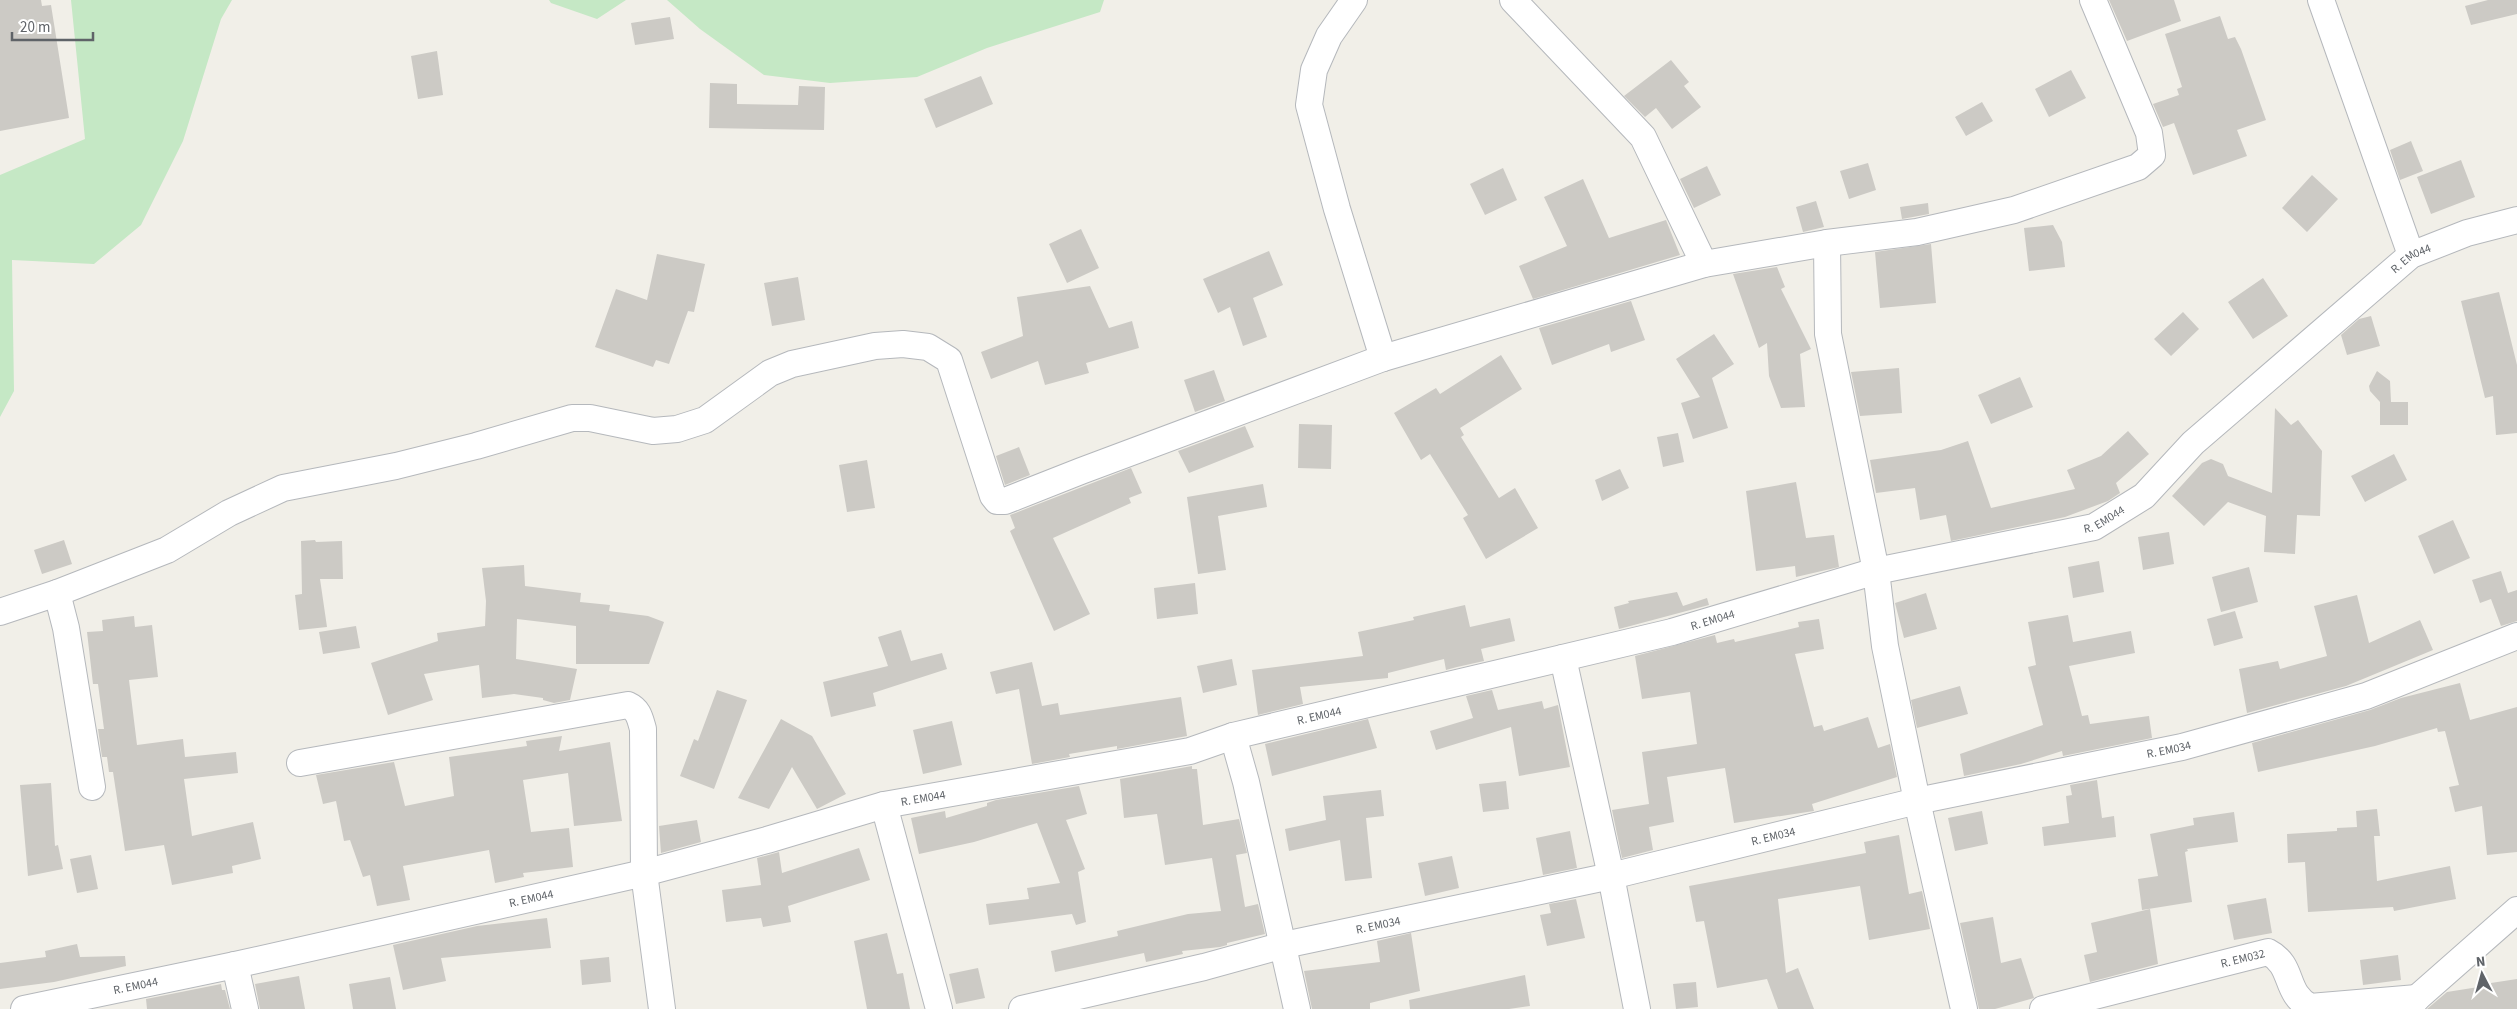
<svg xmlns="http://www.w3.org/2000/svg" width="2517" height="1009" viewBox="0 0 2517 1009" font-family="'Source Sans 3',sans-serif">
<rect width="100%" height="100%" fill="#f1efe8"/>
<!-- green -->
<path fill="#c5e8c5" d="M 71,0 L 232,0 L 221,19 L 183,141 L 141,225 L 94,264 L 12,260 L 14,391 L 0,417 L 0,175 L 85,139 Z
M 549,0 L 626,0 L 597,19 L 551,3 Z
M 667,0 L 1104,0 L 1100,12 L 987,48 L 917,77 L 830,83 L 764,75 L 700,29 Z"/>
<!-- building -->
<path fill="#cccac5" d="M 0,0 L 41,0 L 42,6 L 51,5 L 69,118 L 0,131 Z
M 2109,0 L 2174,0 L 2181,21 L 2127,41 Z
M 2488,0 L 2517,0 L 2517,14 L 2471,25 L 2465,6 Z
M 2220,16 L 2228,39 L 2235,37 L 2241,49 L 2266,120 L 2237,130 L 2247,156 L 2193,175 L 2174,123 L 2163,127 L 2153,104 L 2179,95 L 2177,89 L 2182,87 L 2165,34 Z
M 670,17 L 674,39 L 635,45 L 631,23 Z
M 437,51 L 443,95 L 418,99 L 411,56 Z
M 1671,60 L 1689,82 L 1684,86 L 1701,107 L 1672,129 L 1656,108 L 1645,117 L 1624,96 Z
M 2071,70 L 2086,98 L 2049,117 L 2035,89 Z
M 981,76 L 993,104 L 936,128 L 924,99 Z
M 710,83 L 737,84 L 737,104 L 798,105 L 799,86 L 825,87 L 824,130 L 709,128 Z
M 1982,102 L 1993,121 L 1966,136 L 1955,117 Z
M 2411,141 L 2423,171 L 2400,180 L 2390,150 Z
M 2461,160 L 2475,197 L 2431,214 L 2417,177 Z
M 1868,163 L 1876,190 L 1849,199 L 1840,171 Z
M 1707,166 L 1721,195 L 1694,208 L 1680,179 Z
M 1503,168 L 1517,200 L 1485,215 L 1470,184 Z
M 2312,175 L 2338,199 L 2307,232 L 2282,208 Z
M 1583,179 L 1609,238 L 1666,220 L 1680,255 L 1533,299 L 1519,266 L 1567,246 L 1544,197 Z
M 1816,201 L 1824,227 L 1803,232 L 1796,207 Z
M 1928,203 L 1929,214 L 1902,219 L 1900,207 Z
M 2053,225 L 2062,242 L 2065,267 L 2029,271 L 2024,228 Z
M 1081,229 L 1099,268 L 1067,283 L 1049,244 Z
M 1931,244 L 1936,303 L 1880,308 L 1875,252 Z
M 1269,251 L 1283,285 L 1253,298 L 1267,337 L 1243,346 L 1230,307 L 1218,313 L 1203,279 Z
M 657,254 L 705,264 L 694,312 L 688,311 L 669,364 L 656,360 L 653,367 L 595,347 L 616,289 L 647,300 Z
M 1777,267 L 1785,287 L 1781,289 L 1811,349 L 1800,354 L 1805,407 L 1781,408 L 1769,376 L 1767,343 L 1759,348 L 1733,274 Z
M 798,277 L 805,320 L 772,326 L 764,283 Z
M 2263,278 L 2288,316 L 2253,339 L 2228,302 Z
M 1090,286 L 1109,328 L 1132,321 L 1139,348 L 1086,363 L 1089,373 L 1045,385 L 1038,361 L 991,379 L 981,352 L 1023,336 L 1017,297 Z
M 2499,292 L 2517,365 L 2517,433 L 2496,435 L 2493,396 L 2485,398 L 2461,301 Z
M 1631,301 L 1645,340 L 1611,352 L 1609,344 L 1552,365 L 1539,328 Z
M 2183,312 L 2199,329 L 2171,356 L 2154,339 Z
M 2371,316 L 2380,346 L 2347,355 L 2341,335 L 2359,319 Z
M 1714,334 L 1734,364 L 1712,378 L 1728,428 L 1693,439 L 1681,403 L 1700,397 L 1676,359 Z
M 1501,355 L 1522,389 L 1460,428 L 1464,435 L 1461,437 L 1499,498 L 1515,488 L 1538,528 L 1486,559 L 1463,518 L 1468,515 L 1430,454 L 1421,460 L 1394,413 L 1436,388 L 1440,394 Z
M 1899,368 L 1902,413 L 1860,416 L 1851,372 Z
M 1214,370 L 1225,401 L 1195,412 L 1184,380 Z
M 2377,371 L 2390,381 L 2391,402 L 2408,402 L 2408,425 L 2380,425 L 2380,402 L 2370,391 L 2369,386 Z
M 2020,377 L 2033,407 L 1991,424 L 1978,395 Z
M 2275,408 L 2291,425 L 2298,420 L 2322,451 L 2320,516 L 2297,515 L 2295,554 L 2264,552 L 2266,516 L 2228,502 L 2204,526 L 2172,496 L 2202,463 L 2211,459 L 2223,464 L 2228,476 L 2272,493 Z
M 1299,424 L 1332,425 L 1331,469 L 1298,468 Z
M 1245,426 L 1254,447 L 1189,473 L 1178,451 Z
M 2128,431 L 2149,454 L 2116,483 L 2120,493 L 2108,501 L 2065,517 L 1951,541 L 1946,515 L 1920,520 L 1915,488 L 1876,493 L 1870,460 L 1941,450 L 1968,441 L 1991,508 L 2075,489 L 2067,470 L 2101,456 Z
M 1678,433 L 1684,462 L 1663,467 L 1657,437 Z
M 1019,447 L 1030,475 L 1005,485 L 996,456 Z
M 2394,454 L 2407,480 L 2365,502 L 2351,476 Z
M 867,460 L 875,508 L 847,512 L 839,465 Z
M 1131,468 L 1142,493 L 1129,498 L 1131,503 L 1053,538 L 1090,614 L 1054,631 L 1010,531 L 1015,528 L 1010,515 Z
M 1620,469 L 1629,488 L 1602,501 L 1595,480 Z
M 1796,482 L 1806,538 L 1834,535 L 1839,567 L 1796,577 L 1795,566 L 1756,571 L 1746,491 Z
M 1263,484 L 1267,507 L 1218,516 L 1226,570 L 1198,574 L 1187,497 Z
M 2453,520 L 2470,558 L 2434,574 L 2418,536 Z
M 2169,532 L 2174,564 L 2143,570 L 2138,537 Z
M 64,540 L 72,564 L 42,574 L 34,550 Z
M 315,540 L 316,542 L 342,541 L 343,579 L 320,579 L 327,627 L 299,630 L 295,595 L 302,594 L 301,541 Z
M 2099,561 L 2104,592 L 2073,598 L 2068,567 Z
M 524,565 L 525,586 L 581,593 L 580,602 L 610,605 L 609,611 L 648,616 L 664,622 L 649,664 L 576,664 L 576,626 L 517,619 L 516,659 L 577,669 L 570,700 L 554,703 L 543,700 L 543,698 L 514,694 L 482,698 L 479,665 L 424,674 L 433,700 L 388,715 L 371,663 L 438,641 L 437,633 L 485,626 L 486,601 L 482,568 Z
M 2249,567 L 2258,602 L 2221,612 L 2212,577 Z
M 2501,571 L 2508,593 L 2517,590 L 2517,621 L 2501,626 L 2491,599 L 2480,603 L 2472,580 Z
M 1195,583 L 1198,614 L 1157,619 L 1154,588 Z
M 1677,592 L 1683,606 L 1707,598 L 1709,605 L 1619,629 L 1614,607 L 1629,603 L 1628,601 Z
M 1926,593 L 1937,629 L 1904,638 L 1895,603 Z
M 2357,595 L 2369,643 L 2420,620 L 2433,650 L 2346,686 L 2247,713 L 2239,669 L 2278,661 L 2280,669 L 2327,656 L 2314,606 Z
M 1465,605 L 1470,627 L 1510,618 L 1515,641 L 1481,649 L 1484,661 L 1457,667 L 1446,670 L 1444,659 L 1388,673 L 1388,678 L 1300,687 L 1303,704 L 1258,715 L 1252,670 L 1363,656 L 1358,632 L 1414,620 L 1413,617 Z
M 2235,611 L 2243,638 L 2214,646 L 2207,619 Z
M 2068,615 L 2073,642 L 2131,631 L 2135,653 L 2069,666 L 2082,716 L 2088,715 L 2090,724 L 2149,716 L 2152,738 L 2063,756 L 2062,751 L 2021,764 L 1964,776 L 1960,754 L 2043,725 L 2028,667 L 2036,665 L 2028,622 Z
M 134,616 L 135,627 L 152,625 L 158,677 L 129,680 L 137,745 L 183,739 L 185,757 L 236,752 L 238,773 L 184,779 L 192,836 L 253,822 L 261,859 L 232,866 L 233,873 L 172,885 L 164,845 L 125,851 L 113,772 L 109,772 L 107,757 L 102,757 L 98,729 L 104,729 L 98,684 L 93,684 L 87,632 L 103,631 L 102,620 Z
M 1819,619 L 1824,649 L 1795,654 L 1814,727 L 1822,725 L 1824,731 L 1868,717 L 1878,748 L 1890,744 L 1897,777 L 1812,804 L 1814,811 L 1734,823 L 1725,768 L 1667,777 L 1674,822 L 1649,827 L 1653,850 L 1622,858 L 1612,810 L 1649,804 L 1642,752 L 1697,744 L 1690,692 L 1642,699 L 1635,656 L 1715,635 L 1717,643 L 1734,639 L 1735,642 L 1799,627 L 1798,622 Z
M 356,626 L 360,648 L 323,654 L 319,632 Z
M 901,630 L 911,661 L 942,653 L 947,669 L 873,693 L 876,706 L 831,717 L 823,682 L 888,666 L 878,637 Z
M 1232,659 L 1237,685 L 1203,693 L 1197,666 Z
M 1032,662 L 1042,706 L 1058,703 L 1060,715 L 1181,697 L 1187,736 L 1117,749 L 1117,746 L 1069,754 L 1070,757 L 1032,764 L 1019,689 L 996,694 L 990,672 Z
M 2460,683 L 2470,720 L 2517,707 L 2517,852 L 2487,855 L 2482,806 L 2455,812 L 2449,787 L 2459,785 L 2445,731 L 2438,732 L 2437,728 L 2375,746 L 2258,772 L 2252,743 L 2370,710 L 2401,698 Z
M 1960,686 L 1968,714 L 1917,728 L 1911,700 Z
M 717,690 L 747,700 L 714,789 L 680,776 L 694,739 L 698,741 Z
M 1492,690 L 1498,710 L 1542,701 L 1544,709 L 1558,705 L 1570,767 L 1519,776 L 1511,727 L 1436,750 L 1430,731 L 1473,718 L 1466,696 Z
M 781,719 L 812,736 L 846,794 L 817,809 L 792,767 L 769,809 L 738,798 Z
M 1368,719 L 1377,748 L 1272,776 L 1265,744 Z
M 952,721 L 962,765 L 923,774 L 913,730 Z
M 562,736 L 559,751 L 610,742 L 622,821 L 574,826 L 568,773 L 523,780 L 531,832 L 569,828 L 573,867 L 523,873 L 524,877 L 495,883 L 489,850 L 403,866 L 410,900 L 377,906 L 370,875 L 363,877 L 350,840 L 344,841 L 336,801 L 323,804 L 316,775 L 394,762 L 405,806 L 454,796 L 449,757 L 527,746 L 526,741 Z
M 1192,766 L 1192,769 L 1197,769 L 1203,825 L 1239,819 L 1247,853 L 1236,855 L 1245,907 L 1258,904 L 1265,934 L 1227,943 L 1227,945 L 1220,947 L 1182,951 L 1183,954 L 1146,962 L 1144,953 L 1055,972 L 1051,951 L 1118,936 L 1117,931 L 1188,914 L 1221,911 L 1212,858 L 1165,865 L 1157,814 L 1124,818 L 1120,779 Z
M 2097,780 L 2102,818 L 2114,816 L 2116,837 L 2044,846 L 2042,827 L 2069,823 L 2066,796 L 2072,795 L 2070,785 Z
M 1506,781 L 1509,809 L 1483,812 L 1479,784 Z
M 51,783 L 55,846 L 58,845 L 63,869 L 28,876 L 20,785 Z
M 1079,786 L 1087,814 L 1066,820 L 1085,869 L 1078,872 L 1086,922 L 1076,925 L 1072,914 L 989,925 L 986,904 L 1029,899 L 1027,888 L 1060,883 L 1037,823 L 974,842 L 919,854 L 911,818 L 945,811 L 946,818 L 987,806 L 987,803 L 996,800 Z
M 1381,790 L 1384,816 L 1366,818 L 1372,878 L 1345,881 L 1340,840 L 1289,851 L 1285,829 L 1326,820 L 1323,796 Z
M 2377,809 L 2380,836 L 2374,836 L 2377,881 L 2450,866 L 2456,899 L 2394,911 L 2393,907 L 2308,912 L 2305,862 L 2288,863 L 2287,834 L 2337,831 L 2337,828 L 2357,827 L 2356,811 Z
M 1982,811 L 1988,844 L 1955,851 L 1948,818 Z
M 2234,812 L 2238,842 L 2187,849 L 2188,851 L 2185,852 L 2192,902 L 2142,910 L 2138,879 L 2158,876 L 2150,834 L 2194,825 L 2193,818 Z
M 697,820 L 701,842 L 661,853 L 659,826 Z
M 1570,831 L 1577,868 L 1543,875 L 1536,838 Z
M 1899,835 L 1909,894 L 1922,891 L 1930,929 L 1869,940 L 1860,886 L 1778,899 L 1786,973 L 1798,968 L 1814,1009 L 1778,1009 L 1767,979 L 1717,988 L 1704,921 L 1696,922 L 1689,886 L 1866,853 L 1864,842 Z
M 859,848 L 870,880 L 788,906 L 791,922 L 763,927 L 761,918 L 726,922 L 722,890 L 761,885 L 757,858 L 779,852 L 782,873 Z
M 91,855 L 98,889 L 77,893 L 70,859 Z
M 1452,856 L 1459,888 L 1425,896 L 1418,863 Z
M 2266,898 L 2272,933 L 2234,940 L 2227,905 Z
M 1576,899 L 1585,938 L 1547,946 L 1540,915 L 1551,913 L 1549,904 Z
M 2150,909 L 2158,964 L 2090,982 L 2084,955 L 2097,952 L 2091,923 Z
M 1993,917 L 2001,963 L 2021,958 L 2034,998 L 1995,1009 L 1979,1009 L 1960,923 Z
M 547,918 L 551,948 L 441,958 L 446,981 L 403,990 L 393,945 L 477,926 Z
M 887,933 L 897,974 L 903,973 L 910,1009 L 867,1009 L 854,941 Z
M 1411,933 L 1420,991 L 1370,1003 L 1370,1009 L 1312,1009 L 1304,971 L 1380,962 L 1377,941 Z
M 77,944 L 80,957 L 125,956 L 126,966 L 54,982 L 0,989 L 0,963 L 46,957 L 45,951 Z
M 2398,955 L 2401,980 L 2363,985 L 2360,960 Z
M 609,957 L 611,982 L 582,985 L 580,960 Z
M 978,968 L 985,998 L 956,1004 L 949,974 Z
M 1525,975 L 1530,1006 L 1509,1009 L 1410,1009 L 1409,1000 Z
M 299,976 L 305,1009 L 260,1009 L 255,984 Z
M 390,977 L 396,1009 L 353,1009 L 349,984 Z
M 2517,979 L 2517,1009 L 2427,1009 L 2447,992 L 2491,985 L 2491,983 Z
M 1696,982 L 1698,1007 L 1676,1009 L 1673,984 Z
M 221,984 L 222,990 L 225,990 L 230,1009 L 147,1009 L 146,999 Z"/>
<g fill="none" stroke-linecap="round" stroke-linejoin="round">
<defs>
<g id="street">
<path d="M 1354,0 L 1329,36 L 1314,70 L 1309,105 L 1337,209 L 1383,358"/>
<path d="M 1513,0 L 1643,137 L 1704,264"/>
<path d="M 2321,0 L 2411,255"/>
<path d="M 1827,243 L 1828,334 L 1876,571 L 1885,646 L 1917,801 L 1964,1009"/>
<path d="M 57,593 L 167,550 L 229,513 L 283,488 L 396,466 L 476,446 L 572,418 L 590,418 L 653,431 L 677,429 L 705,420 L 770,373 L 792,364 L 875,346 L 903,344 L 928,347 L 949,360 L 993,496 L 997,501 L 1005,501 L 1081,471 L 1383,358 L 1704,264 L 1827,243 L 1917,232 L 2014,210 L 2138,167 L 2152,155 L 2149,133 L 2093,0"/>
<path d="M 0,612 L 57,593 L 66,628 L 92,787"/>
<path d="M 1563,658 L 1611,876 L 1637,1009"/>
<path d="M 1233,736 L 1246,782 L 1297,1009"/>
<path d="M 300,763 L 628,705 C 639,710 640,719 643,729 L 644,873 L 662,1009"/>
<path d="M 884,805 L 939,1009"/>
<path d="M 235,965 L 245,1009"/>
<path id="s1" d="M 24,1009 L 235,965 L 644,873 L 767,840 L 884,805 L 1190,751 L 1233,736 L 1672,632 L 1876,571 L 2094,527 L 2144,496 L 2193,443 L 2411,255 L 2467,233 L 2517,220"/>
<path id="s2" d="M 1022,1009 L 1204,967 L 1284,945 L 1611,876 L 1917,801 L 2182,747 L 2366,696 L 2517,636"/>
<path id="s3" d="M 2043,1009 L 2268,952 C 2295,966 2283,992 2310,1007 L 2417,998"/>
<path d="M 2408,1009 L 2417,998 L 2517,910"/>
</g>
</defs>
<!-- street casing -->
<use href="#street" stroke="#b5b8bc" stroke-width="28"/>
<!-- street -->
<use href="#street" stroke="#fff" stroke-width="26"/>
</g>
<g text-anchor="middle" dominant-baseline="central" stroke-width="5" stroke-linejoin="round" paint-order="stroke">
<!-- street labels -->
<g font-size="12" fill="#5f6368" stroke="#fff">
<text stroke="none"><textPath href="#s1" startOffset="2544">R. EM044</textPath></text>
<text stroke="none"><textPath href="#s1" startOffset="2139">R. EM044</textPath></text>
<text stroke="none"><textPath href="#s1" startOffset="1734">R. EM044</textPath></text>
<text stroke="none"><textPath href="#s1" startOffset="1329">R. EM044</textPath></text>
<text stroke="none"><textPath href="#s2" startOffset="1176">R. EM034</textPath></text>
<text stroke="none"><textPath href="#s1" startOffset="924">R. EM044</textPath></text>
<text stroke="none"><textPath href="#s2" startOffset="771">R. EM034</textPath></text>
<text stroke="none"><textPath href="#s1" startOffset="519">R. EM044</textPath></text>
<text stroke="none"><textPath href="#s2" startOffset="366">R. EM034</textPath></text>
<text stroke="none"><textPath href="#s3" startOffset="206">R. EM032</textPath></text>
<text stroke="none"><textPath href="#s1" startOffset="114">R. EM044</textPath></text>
</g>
</g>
<!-- north arrow -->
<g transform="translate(2482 974) rotate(354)" stroke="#ffffff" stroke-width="4" paint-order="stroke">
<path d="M0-4L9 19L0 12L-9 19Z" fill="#5f6368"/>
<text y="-8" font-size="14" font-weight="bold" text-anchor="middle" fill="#5f6368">N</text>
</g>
<!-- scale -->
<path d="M12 32v8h81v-8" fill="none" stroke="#5f6368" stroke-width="2.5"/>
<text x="20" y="32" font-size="15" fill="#5f6368" stroke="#ffffff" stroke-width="4" paint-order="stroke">20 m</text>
</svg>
